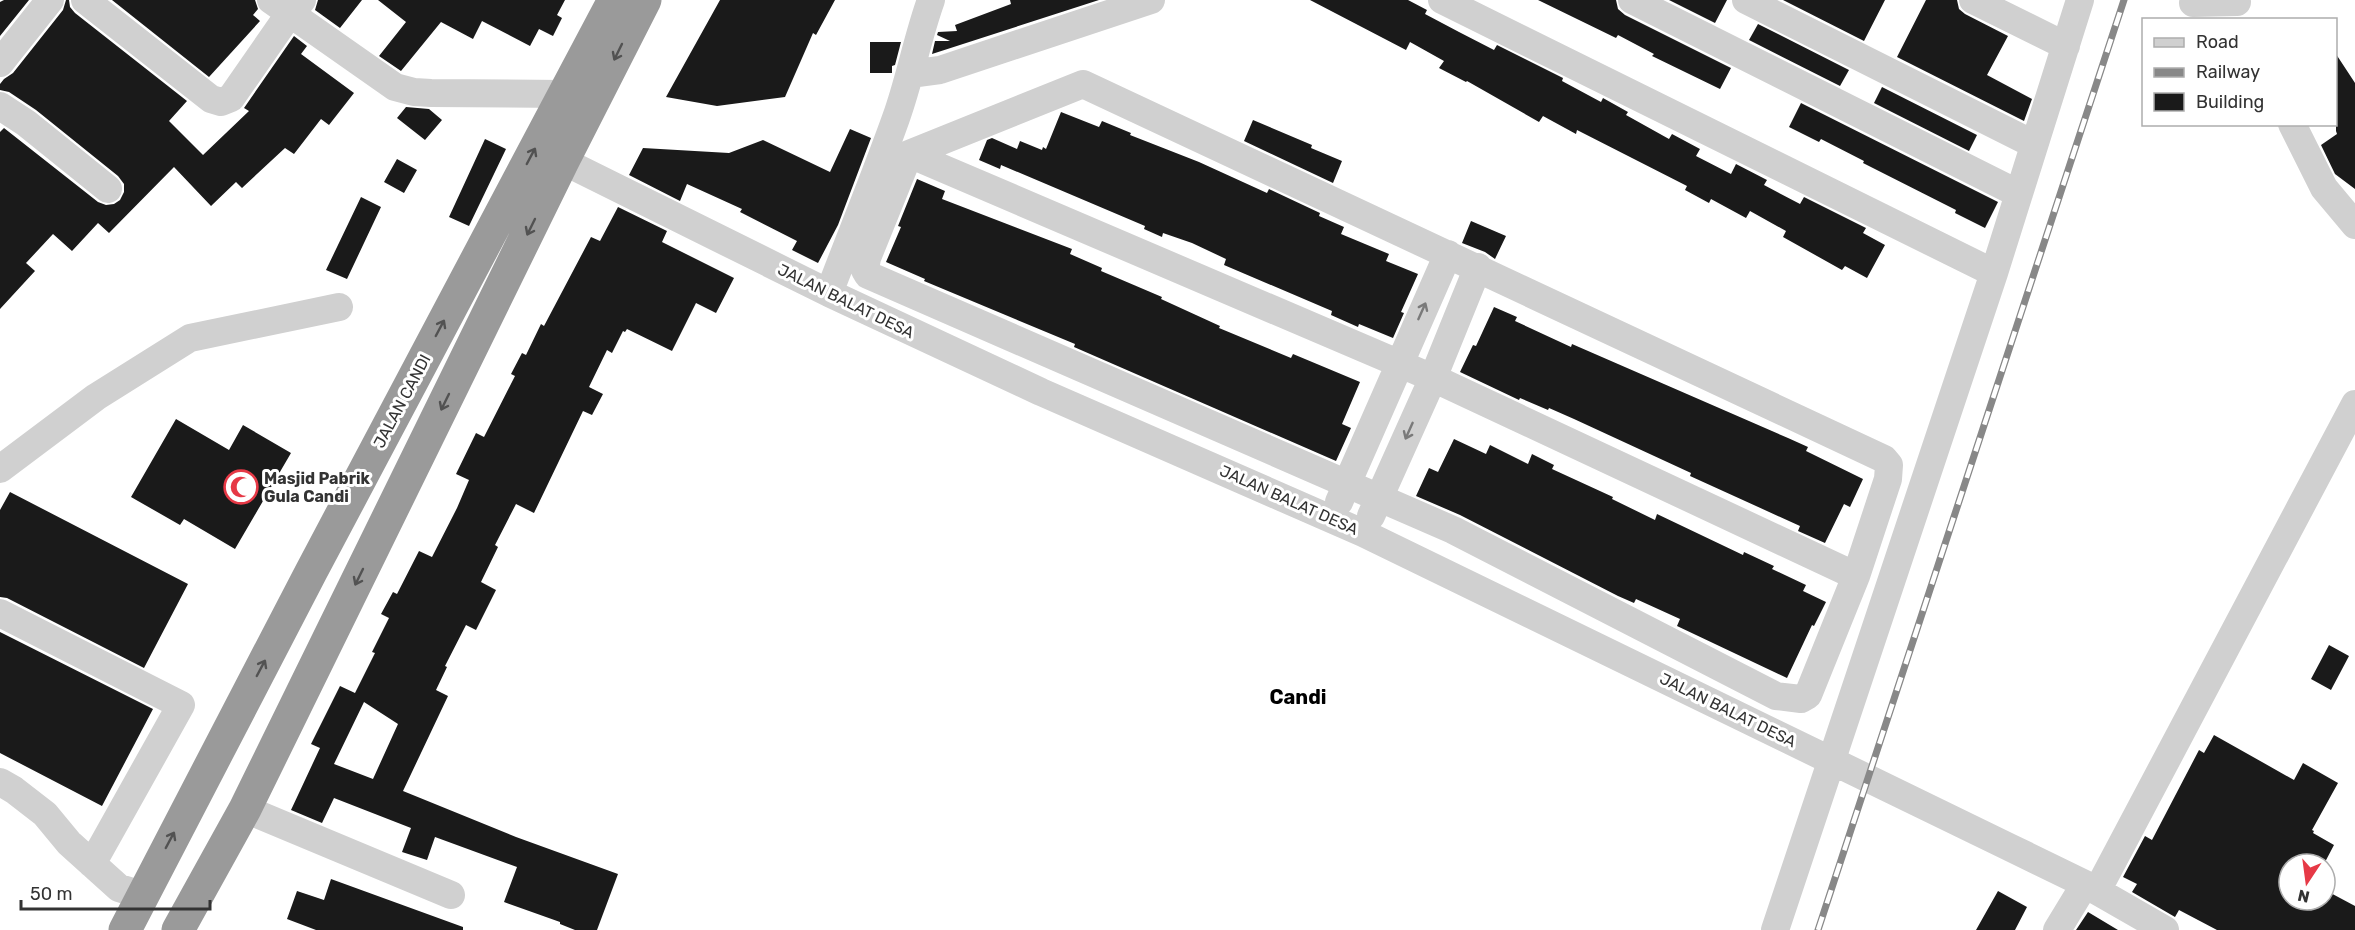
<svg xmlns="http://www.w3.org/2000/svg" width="2355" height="930" viewBox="0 0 2355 930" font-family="Rubik,sans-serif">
<rect width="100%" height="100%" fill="#fff"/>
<!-- building -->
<path fill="#1a1a1a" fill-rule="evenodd" d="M 4,0 L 29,0 L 0,36 L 0,2 Z
M 66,0 L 69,0 L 70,7 L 75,13 L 187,101 L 169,121 L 203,155 L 249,111 L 244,108 L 294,36 L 307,46 L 301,54 L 354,93 L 329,125 L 321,119 L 294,154 L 285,148 L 242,188 L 236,182 L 211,206 L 174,167 L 109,233 L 98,223 L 72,251 L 53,234 L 26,263 L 35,271 L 0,309 L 0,132 L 4,128 L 98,202 L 106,205 L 114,204 L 120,200 L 124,192 L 124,184 L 118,176 L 36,110 L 9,92 L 0,90 L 0,84 L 4,79 L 13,73 L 63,10 Z
M 112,0 L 255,0 L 258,9 L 253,15 L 260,21 L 209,77 Z
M 318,0 L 362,0 L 340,28 L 315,10 Z
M 378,0 L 565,0 L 557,15 L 562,18 L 553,36 L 539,29 L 530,46 L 482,21 L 473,39 L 441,22 L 401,71 L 379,56 L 406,22 Z
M 720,0 L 835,0 L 816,35 L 813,33 L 785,97 L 717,106 L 666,97 Z
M 1010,0 L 1099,0 L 932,54 L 935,41 L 950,41 L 937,35 L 938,32 L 957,31 L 955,25 L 1011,4 Z
M 1310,0 L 1408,0 L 1427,10 L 1425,14 L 1459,32 L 1494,50 L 1497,45 L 1563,78 L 1562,81 L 1601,102 L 1603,98 L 1628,112 L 1626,115 L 1669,139 L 1672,134 L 1700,149 L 1696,156 L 1731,174 L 1736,164 L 1767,180 L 1764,185 L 1800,204 L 1804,197 L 1866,228 L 1863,233 L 1885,245 L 1867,278 L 1845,266 L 1842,270 L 1783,237 L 1786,231 L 1750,211 L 1746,218 L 1711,199 L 1709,203 L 1685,190 L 1687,186 L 1577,130 L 1576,134 L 1543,116 L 1539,122 L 1467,81 L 1466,82 L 1439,68 L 1444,61 L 1410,42 L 1406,50 Z
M 1538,0 L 1616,0 L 1618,9 L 1625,15 L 1731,68 L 1720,89 L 1652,56 L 1654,54 L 1618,35 L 1616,38 Z
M 1669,0 L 1727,0 L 1715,23 Z
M 1783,0 L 1885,0 L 1864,41 Z
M 1926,0 L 1957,0 L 1959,9 L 1965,14 L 2008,36 L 1987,75 L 2032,99 L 2024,121 L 1897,57 Z
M 1758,24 L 1849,70 L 1840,86 L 1749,40 Z
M 870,42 L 901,42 L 895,65 L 892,66 L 892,73 L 870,73 Z
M 2336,54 L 2355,83 L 2355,189 L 2335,174 L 2321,145 L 2337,134 L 2336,131 Z
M 1882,87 L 1977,135 L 1969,151 L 1874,103 Z
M 1801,103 L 1998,202 L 1985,228 L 1955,213 L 1956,210 L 1863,163 L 1864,161 L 1821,139 L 1819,142 L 1789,127 Z
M 406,107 L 429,109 L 442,120 L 425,140 L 397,118 Z
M 1061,112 L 1099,127 L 1102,121 L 1131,133 L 1130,135 L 1199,162 L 1267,193 L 1269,189 L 1320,213 L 1319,216 L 1344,227 L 1341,234 L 1389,254 L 1386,261 L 1418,274 L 1401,312 L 1404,313 L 1393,338 L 1359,324 L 1358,327 L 1331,315 L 1332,311 L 1224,265 L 1226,259 L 1192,243 L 1163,233 L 1162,237 L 1144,229 L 1145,226 L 1001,165 L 1000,169 L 979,160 L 987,140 L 992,138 L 1017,149 L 1020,141 L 1042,150 L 1043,147 L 1046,149 Z
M 1253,120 L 1312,145 L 1311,148 L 1342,161 L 1333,183 L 1244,141 Z
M 850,129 L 871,138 L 838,225 L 818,263 L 792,250 L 797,241 L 740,212 L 742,209 L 687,184 L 680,201 L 629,175 L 643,148 L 729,153 L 763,140 L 830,172 Z
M 485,139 L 506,149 L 469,226 L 449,217 Z
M 397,159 L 417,170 L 404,193 L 384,182 Z
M 917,179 L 945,191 L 942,199 L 1072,249 L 1070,254 L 1102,268 L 1101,271 L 1162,297 L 1161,299 L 1220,326 L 1219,328 L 1291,358 L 1293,354 L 1360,382 L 1342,424 L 1351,428 L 1336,461 L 1074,347 L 1075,344 L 924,281 L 925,279 L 886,262 L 901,227 L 898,226 Z
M 361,197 L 381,207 L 347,279 L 326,270 Z
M 618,207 L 667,231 L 662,242 L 734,278 L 716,313 L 696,303 L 672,351 L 627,329 L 625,332 L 623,331 L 612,353 L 607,350 L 589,387 L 603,394 L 592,415 L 583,411 L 534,513 L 516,504 L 495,545 L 498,547 L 481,582 L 496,590 L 476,630 L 466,625 L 445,666 L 447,667 L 436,690 L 448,696 L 403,791 L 516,837 L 618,874 L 597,930 L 575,930 L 560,924 L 560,922 L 504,902 L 517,867 L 435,837 L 427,860 L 402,852 L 411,828 L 334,798 L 322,823 L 291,810 L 320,748 L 311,744 L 340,686 L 355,693 L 375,653 L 372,652 L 389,618 L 381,614 L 393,592 L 397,594 L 419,551 L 432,557 L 457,508 L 469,480 L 456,474 L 476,433 L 484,437 L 515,376 L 511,374 L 522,353 L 526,355 L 541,324 L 544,326 L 591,237 L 600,241 ZM 364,702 L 398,724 L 373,779 L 334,764 Z
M 1471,221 L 1506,236 L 1495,259 L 1485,252 L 1462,243 Z
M 1494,307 L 1517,317 L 1515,321 L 1571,347 L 1572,344 L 1788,438 L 1808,447 L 1806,451 L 1863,479 L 1850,507 L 1844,504 L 1825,543 L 1798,531 L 1800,526 L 1690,476 L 1691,473 L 1574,419 L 1549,408 L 1548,410 L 1520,398 L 1519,400 L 1460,372 L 1473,345 L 1476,346 Z
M 176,419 L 229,450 L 243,425 L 291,453 L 235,549 L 184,519 L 180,525 L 131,497 Z
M 1454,439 L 1486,454 L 1490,445 L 1528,464 L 1532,454 L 1554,465 L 1552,469 L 1613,497 L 1612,499 L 1655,520 L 1657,514 L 1743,555 L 1744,552 L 1774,566 L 1772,569 L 1806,585 L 1803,591 L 1826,602 L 1814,626 L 1812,625 L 1787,678 L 1677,626 L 1680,619 L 1636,599 L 1634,603 L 1618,596 L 1460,515 L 1416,496 L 1429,468 L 1438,472 Z
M 10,492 L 188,584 L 144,668 L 7,598 L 0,597 L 0,510 Z
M 0,632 L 153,709 L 102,806 L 0,753 Z
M 2329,645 L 2349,656 L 2331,690 L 2311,679 Z
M 2214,735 L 2294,780 L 2303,763 L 2338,783 L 2312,830 L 2314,831 L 2313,833 L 2334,845 L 2324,864 L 2289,864 L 2289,900 L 2325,900 L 2325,890 L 2355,906 L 2355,930 L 2217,930 L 2179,910 L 2175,917 L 2132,892 L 2137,884 L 2123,877 L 2145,836 L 2152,840 L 2199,750 L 2204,753 Z
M 331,879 L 463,927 L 463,930 L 316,930 L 287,919 L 297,891 L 324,900 Z
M 1998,891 L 2027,907 L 2015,930 L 1976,930 Z
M 2088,912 L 2118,930 L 2076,930 Z"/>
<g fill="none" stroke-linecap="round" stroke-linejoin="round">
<!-- minor -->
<path stroke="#d0d0d0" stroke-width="28" d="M 85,0 L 211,99 L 221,102 L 231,98 L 290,13 L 302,0
M 271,0 L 395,87 L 414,92 L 431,93 L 564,94
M 1442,0 L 1994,273
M 1632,0 L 2019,194
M 1746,0 L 2033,144
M 1973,0 L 2066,46
M 2193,3 L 2237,2
M 0,63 L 50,0
M 910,74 L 940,70 L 1151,0
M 1083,84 L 1884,459 L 1889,465 L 1888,479 L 1856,576 L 1808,695 L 1801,699 L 1776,696 L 1453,530 L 868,275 L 865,270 L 867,258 L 909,154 Z
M 0,106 L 26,123 L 108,189
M 2292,124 L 2324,188 L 2355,225
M 909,154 L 1433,378 L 1856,576
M 563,161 L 829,293 L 1041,392 L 1363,533 L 2011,848 L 2085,884 L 2165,930
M 829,293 C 851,235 875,177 896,118 C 910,79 917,39 931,0
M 0,469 L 96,397 L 190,338 L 339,307
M 1339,502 L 1448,254
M 1371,516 L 1433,378 L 1478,267
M 0,613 L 181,705 L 92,864
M 0,782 L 14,790 L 45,814 L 69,843 L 119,888 L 142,895
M 245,809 L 451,895
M 2097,891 L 2355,404
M 1775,930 L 1994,273 L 2080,0
M 2057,930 L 2085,884"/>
<!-- highway -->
<path stroke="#9a9a9a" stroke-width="33" d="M 125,930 L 311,572 L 614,0
M 178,930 L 245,809 L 563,161 L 645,0"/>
<defs>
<path id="rail" d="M 1818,930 L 2124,0"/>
</defs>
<!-- rail casing -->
<use href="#rail" stroke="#888" stroke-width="7"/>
<!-- rail -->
<use href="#rail" stroke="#fff" stroke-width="4.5" stroke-dasharray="14" stroke-linecap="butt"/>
</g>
<!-- one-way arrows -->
<defs><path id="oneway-shaft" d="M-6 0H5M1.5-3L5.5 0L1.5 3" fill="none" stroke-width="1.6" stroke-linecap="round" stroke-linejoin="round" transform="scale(1.5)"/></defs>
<g stroke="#525252">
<use href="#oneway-shaft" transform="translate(618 52) rotate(116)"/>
<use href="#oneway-shaft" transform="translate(531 156) rotate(-62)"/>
<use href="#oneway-shaft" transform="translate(531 227) rotate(116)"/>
<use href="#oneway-shaft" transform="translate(440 328) rotate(-62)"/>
<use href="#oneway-shaft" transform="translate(445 402) rotate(116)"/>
<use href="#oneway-shaft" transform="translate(359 577) rotate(116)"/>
<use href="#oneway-shaft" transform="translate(261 668) rotate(-62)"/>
<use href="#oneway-shaft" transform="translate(170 840) rotate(-62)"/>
</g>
<g stroke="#7a7a7a">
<use href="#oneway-shaft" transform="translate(1422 311) rotate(-66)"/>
<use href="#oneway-shaft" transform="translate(1409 431) rotate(114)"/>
</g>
<!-- icons -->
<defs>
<symbol id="mosque-ring" viewBox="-11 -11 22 22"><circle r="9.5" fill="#fff" stroke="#e63946" stroke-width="1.5"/><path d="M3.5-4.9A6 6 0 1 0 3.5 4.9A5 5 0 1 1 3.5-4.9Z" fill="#e63946"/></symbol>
</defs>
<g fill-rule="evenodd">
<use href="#mosque-ring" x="222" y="468" width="38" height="38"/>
</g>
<g text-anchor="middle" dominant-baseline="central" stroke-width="6" stroke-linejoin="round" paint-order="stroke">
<!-- street labels -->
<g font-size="16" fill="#333" stroke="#fff">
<text transform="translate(846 301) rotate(26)">JALAN BALAT DESA</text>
<text transform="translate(402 401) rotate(-62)">JALAN CANDI</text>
<text transform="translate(1289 500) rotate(24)">JALAN BALAT DESA</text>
<text transform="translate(1728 710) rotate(26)">JALAN BALAT DESA</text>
</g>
<!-- poi labels -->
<g font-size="16" font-weight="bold" fill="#333" stroke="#fff" text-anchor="start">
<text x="264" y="478">Masjid Pabrik<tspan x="264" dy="18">Gula Candi</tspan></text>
</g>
<!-- quarter labels -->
<g font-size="20" font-weight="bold" fill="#000" stroke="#fff">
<text x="1298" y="697">Candi</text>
</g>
</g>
<!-- legend -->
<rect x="2142" y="18" width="195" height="108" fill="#ffffff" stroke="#adadad" stroke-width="1.5"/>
<rect x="2154" y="38" width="30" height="9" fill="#d0d0d0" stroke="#adadad" stroke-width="1.5"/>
<text x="2196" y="48" font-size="18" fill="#333333">Road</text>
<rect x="2154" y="68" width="30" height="9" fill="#888888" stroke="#adadad" stroke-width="1.5"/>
<text x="2196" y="78" font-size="18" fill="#333333">Railway</text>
<rect x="2154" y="93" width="30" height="18" fill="#1a1a1a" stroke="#adadad" stroke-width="1.5"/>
<text x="2196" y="108" font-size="18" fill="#333333">Building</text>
<!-- north arrow -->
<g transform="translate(2307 882) rotate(193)"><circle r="28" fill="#ffffff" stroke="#adadad" stroke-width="1.5"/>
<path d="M0-4.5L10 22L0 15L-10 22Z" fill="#e63946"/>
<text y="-9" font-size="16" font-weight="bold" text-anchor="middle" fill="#333333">N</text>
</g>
<!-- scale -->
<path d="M21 900v9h189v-9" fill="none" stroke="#333333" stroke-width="3"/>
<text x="30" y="900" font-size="18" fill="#333333" stroke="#ffffff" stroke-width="4.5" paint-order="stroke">50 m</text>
</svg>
